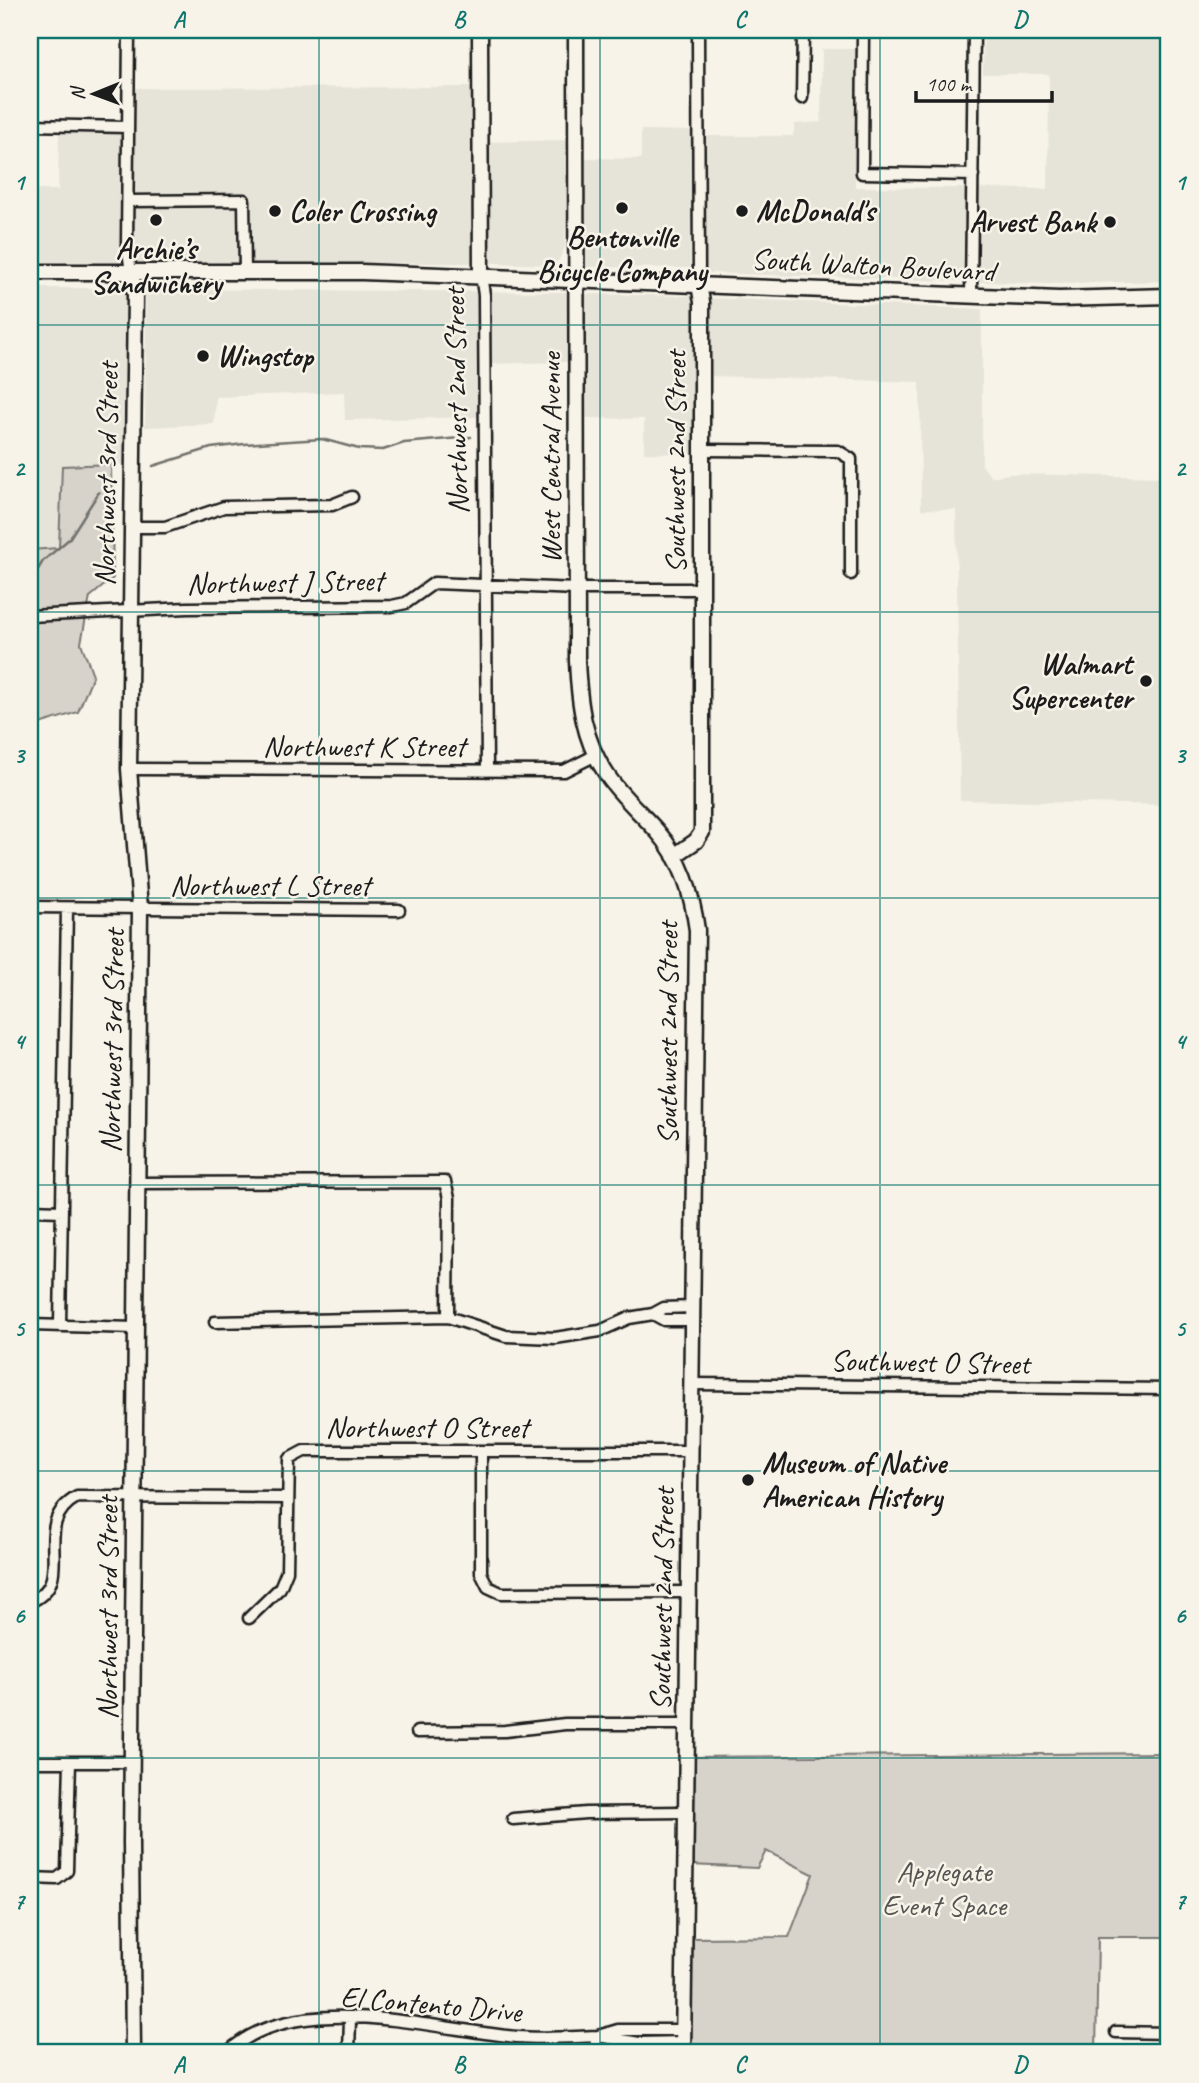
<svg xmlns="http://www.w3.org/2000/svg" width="1199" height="2083" viewBox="0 0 1199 2083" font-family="Caveat,sans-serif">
<rect width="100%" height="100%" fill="#f7f3e8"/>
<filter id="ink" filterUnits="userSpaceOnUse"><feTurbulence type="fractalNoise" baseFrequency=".0143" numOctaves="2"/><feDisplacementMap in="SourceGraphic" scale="14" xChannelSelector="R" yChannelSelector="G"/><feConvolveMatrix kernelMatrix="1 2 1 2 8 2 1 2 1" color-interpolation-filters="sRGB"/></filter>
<g filter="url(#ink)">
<!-- built -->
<path fill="#e6e3d9" d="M 984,30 L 1169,30 L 1169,281 L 1049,284 L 706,273 L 706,136 L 793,136 L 795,124 L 821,122 L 822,49 L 857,49 L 855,187 L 1048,189 L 1049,74 L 983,74 Z
M 472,87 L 474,263 L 133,262 L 135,88 Z
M 641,130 L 692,131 L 690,268 L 581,267 L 583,158 L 641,159 Z
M 59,133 L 122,134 L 121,262 L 30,261 L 30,190 L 58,190 Z
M 568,140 L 570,165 L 567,178 L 565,247 L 559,260 L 552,265 L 492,263 L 485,251 L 486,142 Z
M 30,288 L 127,288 L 126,464 L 62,466 L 59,549 L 30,548 Z
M 146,289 L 568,292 L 568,362 L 480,364 L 480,417 L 345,420 L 344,392 L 216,397 L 214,424 L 145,427 Z
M 586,294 L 698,296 L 698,454 L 644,453 L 644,419 L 585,418 Z
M 708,298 L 982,309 L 982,465 L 991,477 L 1009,474 L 1169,477 L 1169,805 L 960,800 L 956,510 L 921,509 L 920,382 L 708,376 Z"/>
<!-- green -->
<path fill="#d7d3cb" stroke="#7a7874" stroke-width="2" d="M 111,464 L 113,578 L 90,597 L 81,643 L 93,675 L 78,712 L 30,727 L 30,550 L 59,548 L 62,466 Z
M 1169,1753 L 1169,1937 L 1098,1937 L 1096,2053 L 687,2053 L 690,1938 L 789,1937 L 813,1874 L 766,1851 L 757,1868 L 690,1865 L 692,1757 Z"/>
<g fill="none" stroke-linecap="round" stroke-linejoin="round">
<!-- stream -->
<path stroke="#72716c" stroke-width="2.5" d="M 153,466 L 211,448 L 244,444 L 322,439 L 359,449 L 383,450 L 404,443 L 471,437
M 30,583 L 43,561 L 69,539 L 99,492"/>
<defs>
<path id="street" d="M 129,30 L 127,243 L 131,273
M 698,30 L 699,284
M 863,30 L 862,173 L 973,175
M 802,98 L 803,30
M 30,125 L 128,127
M 128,201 L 244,200 L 245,272
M 481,275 L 484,295 L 487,771
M 971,296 L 974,30
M 702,450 L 838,451 L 851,459 L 851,574
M 132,527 L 165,527 L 224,507 L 332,505 L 352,497
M 30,616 L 187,608 L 392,606 L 406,603 L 434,583 L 576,589 L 702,589
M 129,769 L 564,771 L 596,755
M 30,907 L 399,910
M 137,1183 L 445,1182 L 449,1198 L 448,1317
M 30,1210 L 62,1211
M 653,1314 L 664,1320 L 692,1320
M 215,1322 L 448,1317 L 506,1336 L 555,1338 L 600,1331 L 629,1318 L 653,1314 L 664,1308 L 692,1307
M 30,1325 L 135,1328
M 60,1325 L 67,908
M 691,1384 L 1169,1389
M 481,1452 L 481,1573 L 488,1587 L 501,1593 L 689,1592
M 30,1602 C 80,1580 27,1525 77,1497 L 286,1498
M 249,1618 L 280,1588 L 287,1571 L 289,1459 L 304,1451 L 690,1451
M 417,1732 L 505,1731 L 565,1724 L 687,1724
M 30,1762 L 133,1762
M 513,1819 L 586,1813 L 686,1812
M 30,1878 L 57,1879 L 67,1871 L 70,1762
M 1116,2032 L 1169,2033
M 684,2042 L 639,2043 L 598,2036 L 618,2030 L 684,2030
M 227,2053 C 294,1987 435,2030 517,2037 C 544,2039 571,2037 598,2036 L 593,2053
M 349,2053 L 350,2019"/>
<path id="secondary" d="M 480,30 L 481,275
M 576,30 L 577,661 C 579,702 583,740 607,775 C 621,796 640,812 657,831 C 682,859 692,894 697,930 L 683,2053
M 131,273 L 135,295 L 129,769 L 140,908 L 131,1842 L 133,2053
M 674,856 L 696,841 L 702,832 L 702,302 L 699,284"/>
<path id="primary" d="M 30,272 L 362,272 L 1059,299 L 1169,296"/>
</defs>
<!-- street casing -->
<use href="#street" stroke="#1c1c1c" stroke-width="15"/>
<!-- secondary casing -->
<use href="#secondary" stroke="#1c1c1c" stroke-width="19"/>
<!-- primary casing -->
<use href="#primary" stroke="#1c1c1c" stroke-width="19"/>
<!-- street -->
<use href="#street" stroke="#f7f3e8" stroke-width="10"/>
<!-- secondary -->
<use href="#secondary" stroke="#f7f3e8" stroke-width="14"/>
<!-- primary -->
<use href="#primary" stroke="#f7f3e8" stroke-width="14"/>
</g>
</g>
<!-- grid -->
<path fill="none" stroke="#0f766e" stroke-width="2" stroke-opacity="0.55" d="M 319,30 L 319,2053M 600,30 L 600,2053M 880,30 L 880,2053M 30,325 L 1169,325M 30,612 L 1169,612M 30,898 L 1169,898M 30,1185 L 1169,1185M 30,1471 L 1169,1471M 30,1758 L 1169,1758"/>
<!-- markers -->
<g fill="#1c1c1c" stroke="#f7f3e8" stroke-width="2.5">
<circle cx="622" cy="208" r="7"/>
<circle cx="275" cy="211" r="7"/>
<circle cx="742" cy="211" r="7"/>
<circle cx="156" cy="220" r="7"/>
<circle cx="1110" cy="222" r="7"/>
<circle cx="203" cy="356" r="7"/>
<circle cx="1146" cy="681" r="7"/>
<circle cx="748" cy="1480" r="7"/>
</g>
<g text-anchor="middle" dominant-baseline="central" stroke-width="5" stroke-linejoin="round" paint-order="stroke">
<!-- poi labels -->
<g font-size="30" font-weight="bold" fill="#1c1c1c" stroke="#f7f3e8" text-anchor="start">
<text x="289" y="211">Coler Crossing</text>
<text x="756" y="211">McDonald's</text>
<text x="1096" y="222" text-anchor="end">Arvest Bank</text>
<text x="622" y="237" text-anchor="middle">Bentonville<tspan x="622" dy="34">Bicycle Company</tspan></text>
<text x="156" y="249" text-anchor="middle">Archie’s<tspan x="156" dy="34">Sandwichery</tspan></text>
<text x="217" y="356">Wingstop</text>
<text x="1132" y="664" text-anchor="end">Walmart<tspan x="1132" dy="34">Supercenter</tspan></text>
<text x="762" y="1463">Museum of Native<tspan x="762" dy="34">American History</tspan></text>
</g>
<!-- street labels -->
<g font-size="30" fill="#1c1c1c" stroke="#f7f3e8">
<text transform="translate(873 265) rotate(3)">South Walton Boulevard</text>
<text transform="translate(456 401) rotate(-91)">Northwest 2nd Street</text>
<text transform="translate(550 458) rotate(-90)">West Central Avenue</text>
<text transform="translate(675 462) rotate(-90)">Southwest 2nd Street</text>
<text transform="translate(106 474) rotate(-89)">Northwest 3rd Street</text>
<text transform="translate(285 582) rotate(-1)">Northwest J Street</text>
<text x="364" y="746">Northwest K Street</text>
<text x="270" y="885">Northwest L Street</text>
<text transform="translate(667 1033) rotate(-90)">Southwest 2nd Street</text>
<text transform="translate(112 1041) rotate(-89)">Northwest 3rd Street</text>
<text transform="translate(930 1362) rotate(1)">Southwest O Street</text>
<text x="427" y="1427">Northwest O Street</text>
<text transform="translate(662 1599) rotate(-89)">Southwest 2nd Street</text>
<text transform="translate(107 1608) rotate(-90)">Northwest 3rd Street</text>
<text transform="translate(431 2004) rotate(5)">El Contento Drive</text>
</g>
<!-- park labels -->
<g font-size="30" fill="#545351" stroke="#f7f3e8">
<text x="944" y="1871">Applegate<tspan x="944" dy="34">Event Space</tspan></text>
</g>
</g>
<!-- margin -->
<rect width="1199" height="2083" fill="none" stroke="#f7f3e8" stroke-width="77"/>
<!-- north arrow -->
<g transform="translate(94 94) rotate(269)" stroke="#f7f3e8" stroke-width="5" paint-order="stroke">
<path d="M0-5L12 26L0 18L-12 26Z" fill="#1c1c1c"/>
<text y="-10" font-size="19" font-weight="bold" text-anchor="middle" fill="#1c1c1c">N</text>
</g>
<!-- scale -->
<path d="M916 91v10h136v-10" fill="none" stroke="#1c1c1c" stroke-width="3.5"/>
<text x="926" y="91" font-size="21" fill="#1c1c1c" stroke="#f7f3e8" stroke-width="5" paint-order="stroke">100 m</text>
<rect x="38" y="38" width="1122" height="2006" fill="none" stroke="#0f766e" stroke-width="2.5"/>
<g font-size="23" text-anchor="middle" font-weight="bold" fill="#0f766e">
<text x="179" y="27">A</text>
<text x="459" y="27">B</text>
<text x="740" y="27">C</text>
<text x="1020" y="27">D</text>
<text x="19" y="190">1</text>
<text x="1180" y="190">1</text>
<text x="19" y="476">2</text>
<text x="1180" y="476">2</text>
<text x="19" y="763">3</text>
<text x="1180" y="763">3</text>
<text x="19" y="1049">4</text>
<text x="1180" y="1049">4</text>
<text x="19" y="1336">5</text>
<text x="1180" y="1336">5</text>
<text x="19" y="1623">6</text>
<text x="1180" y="1623">6</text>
<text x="19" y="1909">7</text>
<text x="1180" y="1909">7</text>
<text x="179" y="2072">A</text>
<text x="459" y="2072">B</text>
<text x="740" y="2072">C</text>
<text x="1020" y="2072">D</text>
</g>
</svg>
